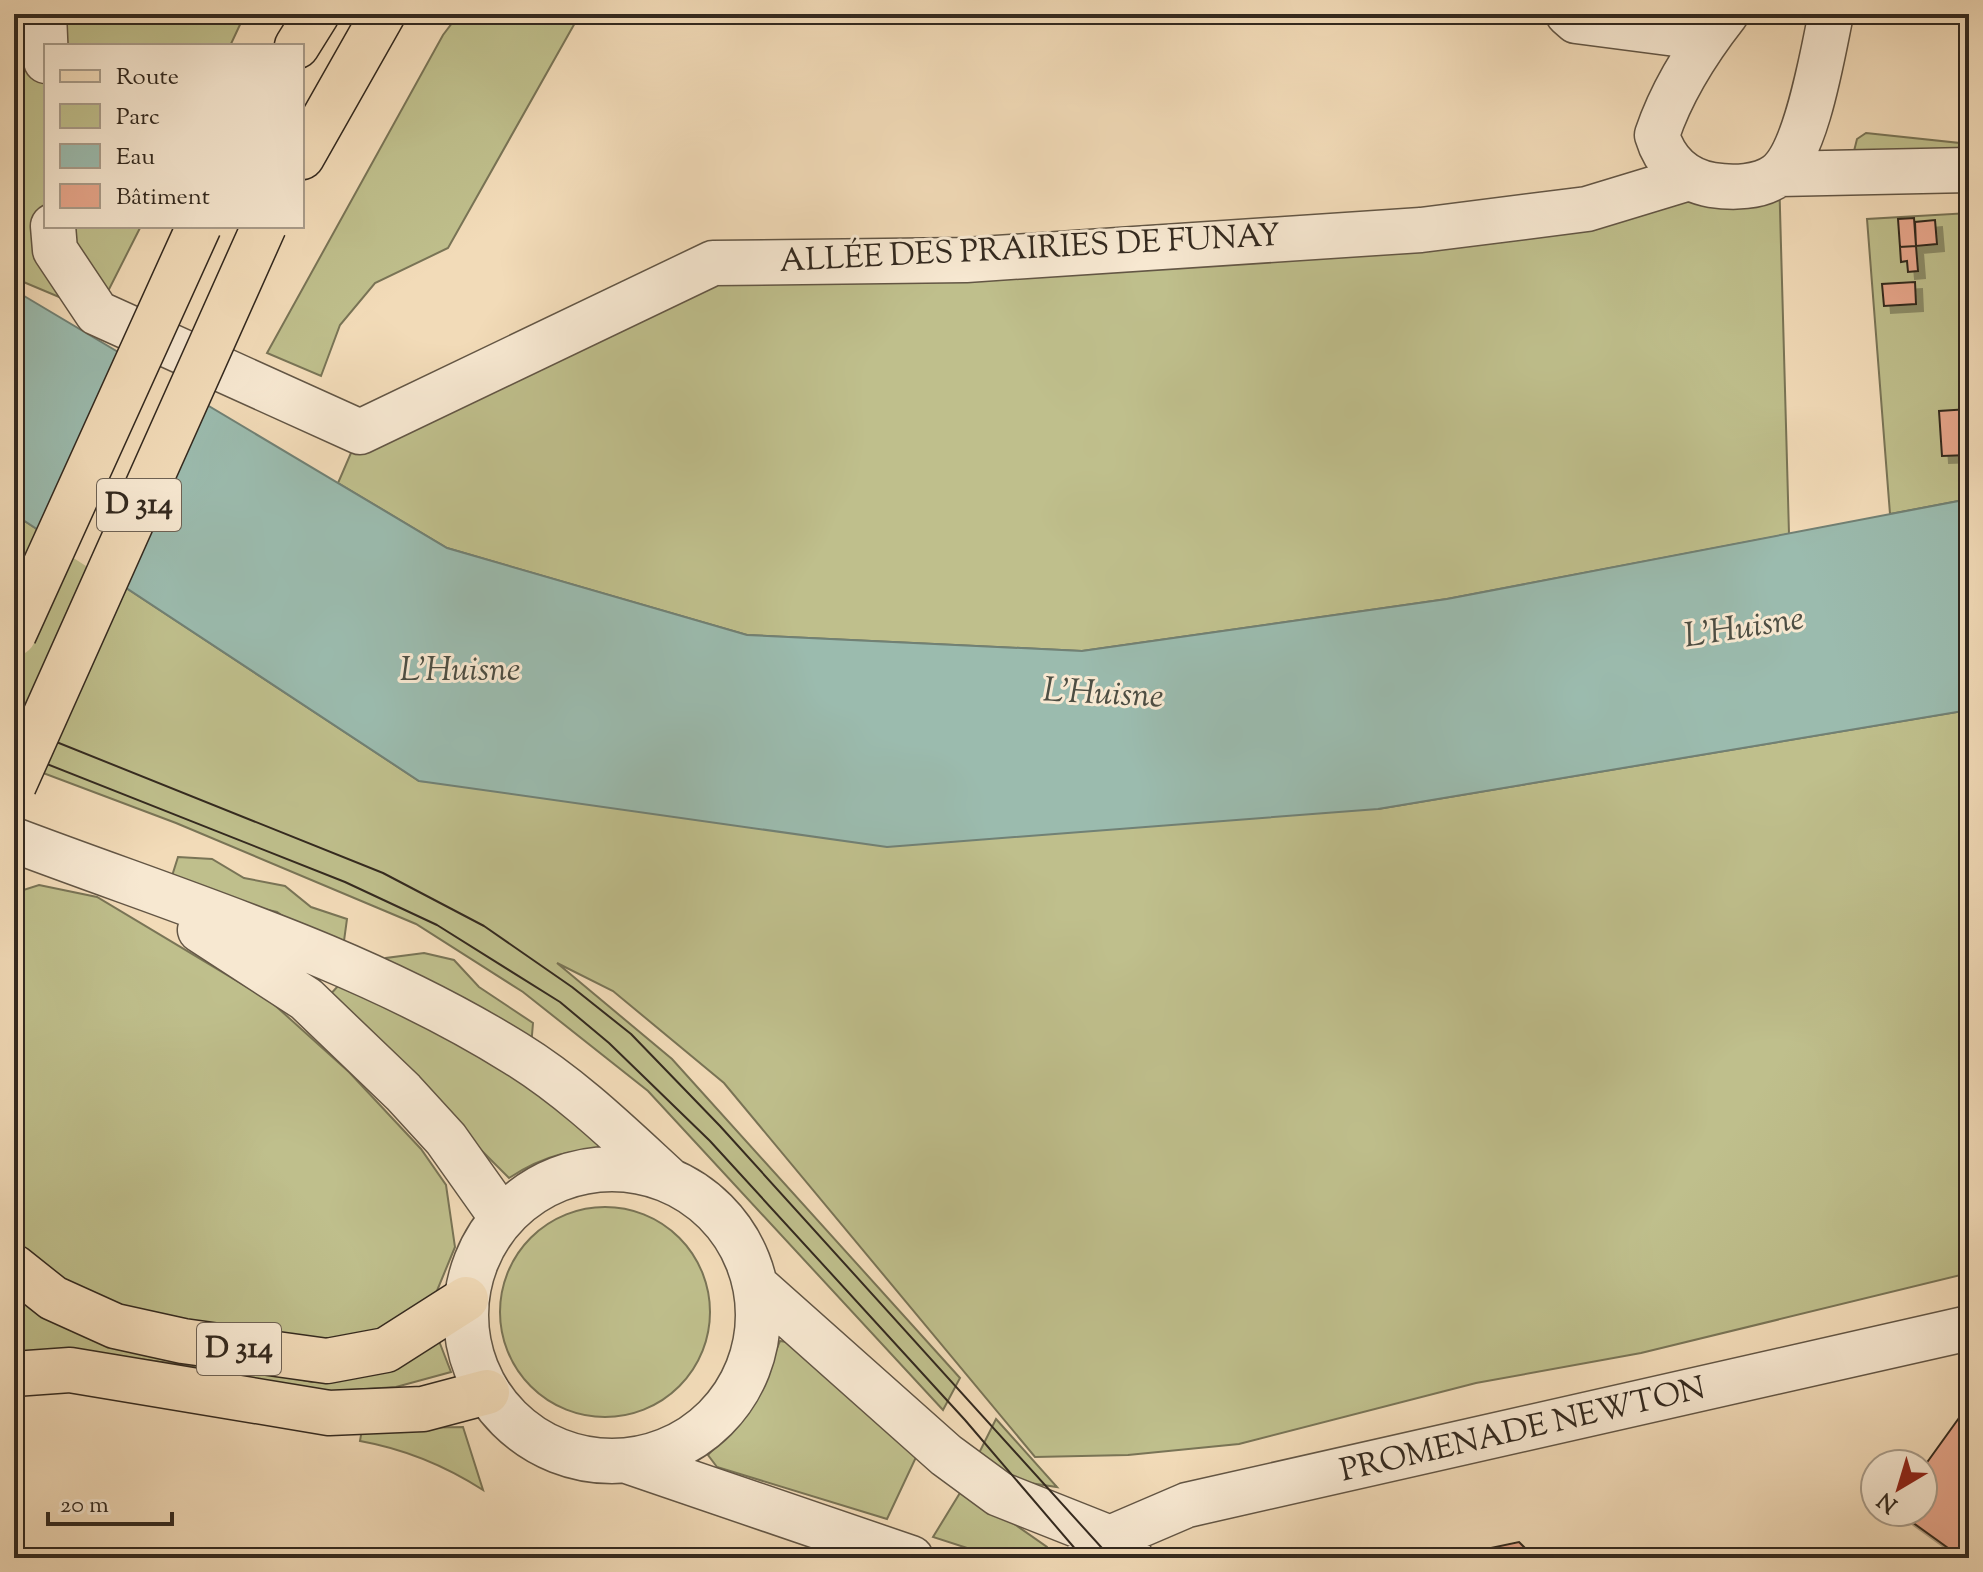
<svg xmlns="http://www.w3.org/2000/svg" width="1983" height="1572" viewBox="0 0 1983 1572" font-family="'Sorts Mill Goudy',serif">
<defs>
<filter id="shadow"><feDropShadow dx="7" dy="7" stdDeviation="0" flood-color="#0004"/></filter>
</defs>
<rect width="100%" height="100%" fill="#f2dbb8"/>
<filter id="stains"><feTurbulence type="fractalNoise" baseFrequency=".0025" numOctaves="4"/><feColorMatrix values="0 0 0 0 .2 0 0 0 0 .09 0 0 0 0 .02 0 0 0 .5 -.17"/></filter>
<radialGradient id="worn" r=".72"><stop offset=".6" stop-color="#630" stop-opacity="0"/><stop offset="1" stop-color="#630" stop-opacity=".3"/></radialGradient>
<!-- green -->
<path fill="#bfbf8c" stroke="#797456" stroke-width="2" d="M 14,14 L 245,14 L 230,46 L 46,46 L 46,226 L 141,226 L 97,313 L 14,278 Z
M 459,14 L 580,14 L 448,248 L 375,283 L 340,325 L 321,376 L 267,353 L 443,35 Z
M 1866,133 L 1969,144 L 1969,192 L 1882,193 L 1852,159 L 1857,139 Z
M 1779,174 L 1789,534 L 1447,599 L 1082,651 L 747,635 L 447,548 L 338,483 L 360,432 L 713,263 L 966,260 Z
M 1969,213 L 1969,499 L 1890,514 L 1867,219 Z
M 14,514 L 419,781 L 1378,809 L 1969,710 L 1969,1273 L 1641,1353 L 1476,1383 L 1239,1444 L 1128,1455 L 1035,1457 L 724,1083 L 613,991 L 557,963 L 672,1059 L 960,1378 L 943,1410 L 648,1091 L 523,992 L 416,924 L 176,823 L 14,762 Z
M 178,857 L 212,859 L 244,878 L 285,886 L 311,907 L 347,919 L 344,941 L 305,932 L 277,912 L 238,903 L 172,876 Z
M 39,885 L 97,897 L 269,1000 L 349,1072 L 421,1149 L 446,1185 L 455,1247 L 434,1298 L 383,1335 L 325,1345 L 234,1335 L 84,1300 L 18,1245 L 14,1239 L 14,893 Z
M 424,953 L 454,960 L 479,987 L 533,1023 L 531,1047 L 616,1149 C 574,1148 544,1155 509,1178 L 328,997 L 347,976 L 372,990 L 386,958 Z
M500 1312a105 105 0 1 1 210 0a105 105 0 1 1-210 0Z
M 14,1285 L 109,1339 L 312,1382 L 363,1376 L 439,1341 L 451,1372 L 396,1387 L 322,1392 L 178,1364 L 56,1349 L 14,1355 Z
M 780,1341 L 793,1343 L 918,1453 L 887,1519 L 717,1467 L 708,1455 L 755,1400 Z
M 996,1419 L 1057,1487 L 1010,1480 L 975,1461 Z
M 463,1427 L 483,1490 C 444,1465 405,1449 360,1441 L 362,1429 Z
M 963,1488 L 1047,1547 L 1052,1558 L 998,1558 L 933,1537 Z"/>
<!-- water -->
<path fill="#9bbbae" stroke="#718175" stroke-width="2" d="M 14,290 L 447,548 L 747,635 L 1082,651 L 1447,599 L 1969,499 L 1969,710 L 1378,809 L 887,847 L 419,781 L 14,514 Z"/>
<!-- pier -->
<path fill="#f2dbb8" d="M 139,360 L 190,390 L 106,579 L 55,546 Z"/>
<!-- building -->
<path fill="#e8a78c" stroke="#33291f" stroke-width="2" filter="url(#shadow)" d="M 1914,218 L 1916,246 L 1900,247 L 1898,219 Z
M 1935,220 L 1937,244 L 1916,246 L 1915,222 Z
M 1916,246 L 1918,271 L 1908,272 L 1907,261 L 1901,262 L 1900,247 Z
M 1915,282 L 1916,304 L 1884,306 L 1882,284 Z
M 1969,409 L 1969,455 L 1942,456 L 1939,411 Z
M 1969,1404 L 1969,1558 L 1962,1558 L 1898,1512 L 1923,1512 L 1923,1468 Z
M 1519,1542 L 1535,1558 L 1479,1558 L 1481,1550 Z"/>
<g fill="none" stroke-linecap="round" stroke-linejoin="round">
<defs>
<path id="minor" d="M 44,14 L 46,61
M 1568,14 L 1576,21 L 1676,34 L 1701,45
M 1726,14 C 1697,51 1672,90 1657,135 C 1665,162 1683,180 1712,185 C 1732,188 1760,188 1777,175 C 1807,152 1823,51 1831,14
M 1779,174 L 1969,170
M 53,226 L 55,250 L 97,313 L 360,432 L 713,263 L 966,260 L 1421,230 L 1587,209 L 1689,178
M 14,840 C 183,904 361,957 515,1053 C 572,1088 620,1135 669,1180
M 200,930 L 306,999 L 403,1092 L 446,1139 L 502,1218
M466 1315a146 146 0 1 1 292 0a146 146 0 1 1-292 0Z
M 755,1285 L 946,1455 L 999,1494 L 1110,1538 L 1130,1556
M 627,1461 L 911,1558
M 1087,1558 L 1110,1538 L 1187,1505 L 1969,1328"/>
<path id="major" d="M 297,46 L 317,14
M 302,157 L 383,14
M 14,1267 L 53,1298 L 115,1326 L 183,1341 L 327,1361 L 386,1350 L 466,1299
M 14,1374 L 70,1370 L 329,1413 L 423,1409 L 487,1392"/>
</defs>
<!-- minor casing -->
<use href="#minor" stroke="#635645" stroke-width="47"/>
<!-- major casing -->
<use href="#major" stroke="#33291f" stroke-width="47"/>
<!-- minor -->
<use href="#minor" stroke="#f7e8d1" stroke-width="44"/>
<!-- major -->
<use href="#major" stroke="#f2dbb8" stroke-width="44"/>
<!-- tram -->
<path stroke="#33291f" stroke-width="2" d="M 14,725 L 383,873 L 484,926 L 572,987 L 631,1034 L 720,1126 L 1111,1558
M 14,751 L 345,882 L 437,925 L 560,1002 L 609,1043 L 710,1141 L 965,1420 L 1083,1558"/>
<defs>
<path id="major-bridge" d="M 14,634 L 199,226
M 14,785 L 264,226"/>
</defs>
<!-- major-bridge casing -->
<use href="#major-bridge" stroke="#33291f" stroke-width="47" stroke-linecap="butt"/>
<!-- major-bridge -->
<use href="#major-bridge" stroke="#f2dbb8" stroke-width="44"/>
</g>
<g text-anchor="middle" dominant-baseline="central" stroke-width="6" stroke-linejoin="round" paint-order="stroke">
<!-- shield labels -->
<g fill="#f7e8d1" stroke="#6e6254" stroke-width="2">
<rect x="97" y="479" width="84" height="52" rx="6"/>
<rect x="197" y="1323" width="84" height="52" rx="6"/>
</g>
<g font-size="30" font-weight="bold" fill="#33291f">
<text x="139" y="505">D 314</text>
<text x="239" y="1349">D 314</text>
</g>
<!-- street labels -->
<g font-size="32" fill="#33291f" stroke="#f7e8d1">
<text transform="translate(1030 250) rotate(-3)">ALLÉE DES PRAIRIES DE FUNAY</text>
<text transform="translate(1523 1431) rotate(-13)">PROMENADE NEWTON</text>
</g>
<!-- water labels -->
<g font-size="34" font-style="italic" fill="#4d4e43" stroke="#f7e8d1">
<text transform="translate(1744 629) rotate(-9)">L'Huisne</text>
<text x="460" y="671">L'Huisne</text>
<text transform="translate(1103 695) rotate(3)">L'Huisne</text>
</g>
</g>
<!-- margin -->
<rect width="1983" height="1572" fill="none" stroke="#f2dbb8" stroke-width="48"/>
<rect x="16" y="16" width="1951" height="1540" fill="none" stroke="#33291f" stroke-width="4"/>
<rect x="24" y="24" width="1935" height="1524" fill="none" stroke="#33291f" stroke-width="2"/>
<!-- legend -->
<rect x="44" y="44" width="260" height="184" fill="#f7e8d1" stroke="#a99c8a" stroke-width="2"/>
<rect x="60" y="70" width="40" height="12" fill="#f2dbb8" stroke="#a99c8a" stroke-width="2"/>
<text x="116" y="84" font-size="24" fill="#33291f">Route</text>
<rect x="60" y="104" width="40" height="24" fill="#bfbf8c" stroke="#a99c8a" stroke-width="2"/>
<text x="116" y="124" font-size="24" fill="#33291f">Parc</text>
<rect x="60" y="144" width="40" height="24" fill="#9bbbae" stroke="#a99c8a" stroke-width="2"/>
<text x="116" y="164" font-size="24" fill="#33291f">Eau</text>
<rect x="60" y="184" width="40" height="24" fill="#e8a78c" stroke="#a99c8a" stroke-width="2"/>
<text x="116" y="204" font-size="24" fill="#33291f">Bâtiment</text>
<!-- north arrow -->
<g transform="translate(1899 1488) rotate(218)"><circle r="38" fill="#f7e8d1" stroke="#a99c8a" stroke-width="2"/>
<path d="M0-6L14 30L0 20L-14 30Z" fill="#8f2418"/>
<text y="-12" font-size="22" font-weight="bold" text-anchor="middle" fill="#33291f">N</text>
</g>
<!-- scale -->
<path d="M48 1512v12h124v-12" fill="none" stroke="#33291f" stroke-width="4"/>
<text x="60" y="1512" font-size="24" fill="#33291f" stroke="#f7e8d1" stroke-width="6" paint-order="stroke">20 m</text>
<rect width="100%" height="100%" filter="url(#stains)"/>
<rect width="100%" height="100%" fill="url(#worn)"/>
</svg>
